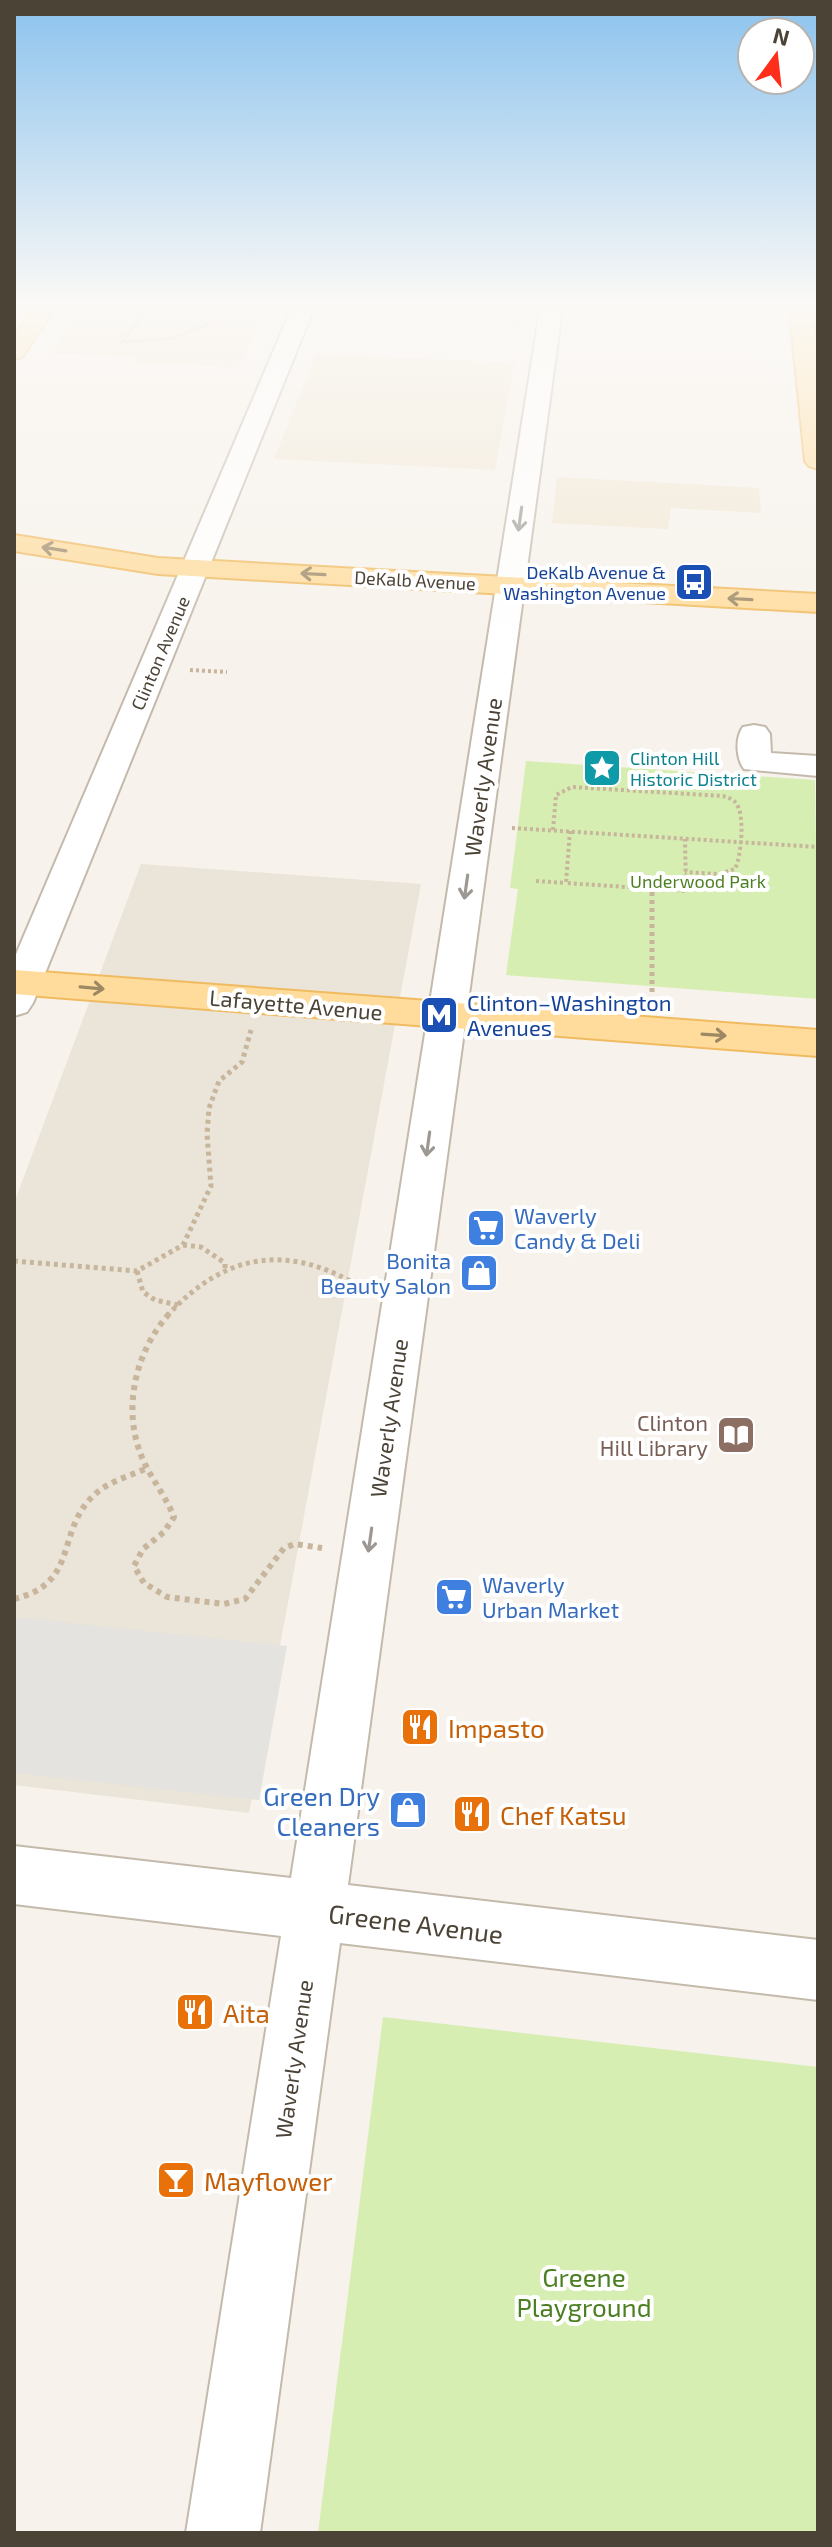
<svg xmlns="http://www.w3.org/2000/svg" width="832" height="2547" viewBox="0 0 832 2547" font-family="'Exo 2',sans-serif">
<rect width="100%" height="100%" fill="#f7f2eb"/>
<!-- residential -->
<path fill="#ebe4d8" d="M 141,864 L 421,884 L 249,1813 L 14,1785 L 14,1203 Z"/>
<!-- education -->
<path fill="#f1e7d4" d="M 85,303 L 268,303 L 239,367 L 133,363 L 135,357 L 52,353 Z
M 345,303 L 527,303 L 523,326 L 340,318 Z
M 316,354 L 514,363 L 495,470 L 274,459 Z
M 557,477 L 759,488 L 761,513 L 671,508 L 668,529 L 552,523 Z"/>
<!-- green -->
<path fill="#d6eeb1" d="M 526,761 L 815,780 L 818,999 L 506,975 L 518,889 L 510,888 Z
M 383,2017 L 818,2067 L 818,2533 L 318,2533 Z"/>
<!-- parking -->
<path fill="#e5e3df" d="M 14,1617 L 287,1646 L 259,1800 L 14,1773 Z"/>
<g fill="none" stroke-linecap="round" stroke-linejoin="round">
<defs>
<path id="minor" d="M 294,303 L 316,303 L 33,1003 L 27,1012 L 14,1016 L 14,959 Z
M 541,303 L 563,303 L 348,1885 L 818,1940 L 818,2000 L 340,1943 L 260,2533 L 186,2533 L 281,1936 L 14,1904 L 14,1846 L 291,1878 Z
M 754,725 L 765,727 L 770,734 L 771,753 L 818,756 L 818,776 L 744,769 C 736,758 735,738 743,727 Z"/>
<path id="major" d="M 37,303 L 59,303 L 22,357 L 14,359 L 14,336 Z
M 789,303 L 811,303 L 818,361 L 818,469 L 809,466 L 805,461 Z
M 14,535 L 158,558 L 818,594 L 818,612 L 158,574 L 14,551 Z
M 14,970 L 818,1030 L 818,1056 L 14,994 Z"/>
</defs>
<!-- minor casing -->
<use href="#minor" stroke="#c4baac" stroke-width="4"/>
<!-- major casing -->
<use href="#major" stroke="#f0bb60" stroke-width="4"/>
<!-- path-far3 -->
<path stroke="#c7b59c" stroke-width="3" stroke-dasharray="2 2" stroke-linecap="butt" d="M 151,303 L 122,342 L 171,339 L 216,321 L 213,309 L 200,303"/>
<!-- path-far2 -->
<path stroke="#c7b59c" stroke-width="4" stroke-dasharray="3 3" stroke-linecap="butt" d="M 190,670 L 227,672
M 512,828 L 818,847
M 553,830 L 556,795 L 572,787 L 723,796 C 726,797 733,799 735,802 C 746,813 741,857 735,869 L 718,874 L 685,872
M 570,831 L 566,883 L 686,891 L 685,839
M 536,881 L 566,883
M 652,888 L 652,894"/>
<!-- path-far1 -->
<path stroke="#c7b59c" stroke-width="5" stroke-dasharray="4 4" stroke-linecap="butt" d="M 652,892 L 652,998
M 183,1245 L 201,1247 L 225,1263 L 225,1271
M 14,1261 L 137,1271 L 183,1245 L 211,1186 L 207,1134 L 209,1108 L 219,1081 L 242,1062 L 251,1030
M 137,1271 L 143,1292 L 155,1300 L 178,1305
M 167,1316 C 226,1251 290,1243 364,1289"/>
<!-- path -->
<path stroke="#c7b59c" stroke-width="6" stroke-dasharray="5 5" stroke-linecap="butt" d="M 169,1314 C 134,1353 121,1413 144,1462 C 153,1481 166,1497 174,1517 L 164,1532 L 143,1549 L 134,1566 L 144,1583 L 167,1597 L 224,1604 L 245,1599 L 284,1548 L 295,1544 L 322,1548
M 14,1599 C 80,1583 55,1533 93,1496 C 108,1481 131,1476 149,1467"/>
<!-- minor -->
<use href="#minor" fill="#fff" fill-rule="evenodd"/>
<!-- major -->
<use href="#major" fill="#ffdc9c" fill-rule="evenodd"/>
</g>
<!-- one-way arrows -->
<defs><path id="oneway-shaft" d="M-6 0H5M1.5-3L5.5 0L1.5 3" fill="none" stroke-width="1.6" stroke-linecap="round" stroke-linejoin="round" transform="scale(2)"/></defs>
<g stroke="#9d9891">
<use href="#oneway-shaft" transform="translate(520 519) rotate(98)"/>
<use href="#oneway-shaft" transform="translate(466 887) rotate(98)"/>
<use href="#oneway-shaft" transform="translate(428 1144) rotate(98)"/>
<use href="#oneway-shaft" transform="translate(370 1540) rotate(98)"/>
</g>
<g stroke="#9d8864">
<use href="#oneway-shaft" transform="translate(54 549) rotate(-171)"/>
<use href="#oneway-shaft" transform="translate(313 574) rotate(-177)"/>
<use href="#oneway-shaft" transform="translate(740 599) rotate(-177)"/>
<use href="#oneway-shaft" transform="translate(92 988) rotate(5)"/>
<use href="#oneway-shaft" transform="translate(714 1035) rotate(4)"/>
</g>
<!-- sky -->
<linearGradient id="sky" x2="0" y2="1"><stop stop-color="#8cc3ee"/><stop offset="0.46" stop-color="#fbf9f6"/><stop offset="1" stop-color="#fbf9f6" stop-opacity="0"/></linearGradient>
<rect width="832" height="660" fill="url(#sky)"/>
<!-- icons -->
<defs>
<symbol id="bus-square" viewBox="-11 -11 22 22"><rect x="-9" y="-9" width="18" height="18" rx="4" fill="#1a4fb4" stroke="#fff"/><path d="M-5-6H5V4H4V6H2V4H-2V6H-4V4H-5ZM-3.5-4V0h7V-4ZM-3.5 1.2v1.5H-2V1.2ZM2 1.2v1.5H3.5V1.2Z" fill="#fff"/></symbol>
<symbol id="sight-square" viewBox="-11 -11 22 22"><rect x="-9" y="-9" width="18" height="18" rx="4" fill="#0f9aa8" stroke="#fff"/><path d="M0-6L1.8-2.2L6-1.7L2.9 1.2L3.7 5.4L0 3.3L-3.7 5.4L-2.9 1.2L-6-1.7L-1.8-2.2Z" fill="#fff"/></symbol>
<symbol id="metro-square" viewBox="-11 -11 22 22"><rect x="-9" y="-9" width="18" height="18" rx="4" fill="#1a4fb4" stroke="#fff"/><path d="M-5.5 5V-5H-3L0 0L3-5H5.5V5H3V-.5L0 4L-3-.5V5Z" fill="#fff"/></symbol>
<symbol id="supermarket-square" viewBox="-11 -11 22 22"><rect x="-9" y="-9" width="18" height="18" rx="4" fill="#3f7fe0" stroke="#fff"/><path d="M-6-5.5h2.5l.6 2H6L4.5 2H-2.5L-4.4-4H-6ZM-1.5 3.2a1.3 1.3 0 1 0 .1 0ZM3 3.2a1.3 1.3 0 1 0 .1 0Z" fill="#fff"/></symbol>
<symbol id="shop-square" viewBox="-11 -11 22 22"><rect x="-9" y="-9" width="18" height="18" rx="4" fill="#3f7fe0" stroke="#fff"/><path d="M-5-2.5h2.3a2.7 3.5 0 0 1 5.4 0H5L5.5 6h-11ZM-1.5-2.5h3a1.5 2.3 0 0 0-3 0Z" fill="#fff"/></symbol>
<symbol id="library-square" viewBox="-11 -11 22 22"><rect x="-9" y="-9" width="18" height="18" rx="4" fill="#8d6e63" stroke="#fff"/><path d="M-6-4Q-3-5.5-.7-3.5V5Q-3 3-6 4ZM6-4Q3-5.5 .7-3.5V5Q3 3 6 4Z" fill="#fff"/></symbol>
<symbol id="restaurant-square" viewBox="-11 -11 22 22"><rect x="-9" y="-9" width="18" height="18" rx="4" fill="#e8710a" stroke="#fff"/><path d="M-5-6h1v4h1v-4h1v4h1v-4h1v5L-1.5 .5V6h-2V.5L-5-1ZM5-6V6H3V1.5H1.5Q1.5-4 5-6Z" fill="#fff"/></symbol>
<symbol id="bar-square" viewBox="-11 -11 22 22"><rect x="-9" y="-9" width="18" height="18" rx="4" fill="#e8710a" stroke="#fff"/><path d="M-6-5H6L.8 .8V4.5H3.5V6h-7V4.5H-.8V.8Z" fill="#fff"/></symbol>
</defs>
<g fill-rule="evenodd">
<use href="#bus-square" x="672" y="560" width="44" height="44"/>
<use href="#sight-square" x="580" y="746" width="44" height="44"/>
<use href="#metro-square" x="417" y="993" width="44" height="44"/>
<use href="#supermarket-square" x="464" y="1206" width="44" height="44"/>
<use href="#shop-square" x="457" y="1251" width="44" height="44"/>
<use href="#library-square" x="714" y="1413" width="44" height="44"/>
<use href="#supermarket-square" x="432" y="1575" width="44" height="44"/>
<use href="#restaurant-square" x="398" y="1705" width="44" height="44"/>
<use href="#shop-square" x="386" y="1788" width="44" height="44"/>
<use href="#restaurant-square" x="450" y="1792" width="44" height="44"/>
<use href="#restaurant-square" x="173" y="1990" width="44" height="44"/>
<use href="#bar-square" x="154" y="2158" width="44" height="44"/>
</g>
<g text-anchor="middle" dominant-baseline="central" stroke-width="8" stroke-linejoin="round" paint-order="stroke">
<!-- far-transit labels -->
<g font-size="18" fill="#164399" stroke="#fff" text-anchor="end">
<text x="666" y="572">DeKalb Avenue &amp;<tspan x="666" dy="21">Washington Avenue</tspan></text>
</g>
<!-- far-street labels -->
<g font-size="18" fill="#4c4337" stroke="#fff">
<text transform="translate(415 580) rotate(3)">DeKalb Avenue</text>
<text transform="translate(160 653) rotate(-67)">Clinton Avenue</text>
</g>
<!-- far-culture labels -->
<g font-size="18" fill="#0d838f" stroke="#fff" text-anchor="start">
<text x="630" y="758">Clinton Hill<tspan x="630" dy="21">Historic District</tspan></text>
</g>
<!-- far-park labels -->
<g font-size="18" fill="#4c7f22" stroke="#fff">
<text x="698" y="881">Underwood Park</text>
</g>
<!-- street labels -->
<g font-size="22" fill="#4c4337" stroke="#fff">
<text transform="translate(482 777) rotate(-82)">Waverly Avenue</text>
<text transform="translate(296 1004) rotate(5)">Lafayette Avenue</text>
<text transform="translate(388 1418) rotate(-82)">Waverly Avenue</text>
<text transform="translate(293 2059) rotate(-82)">Waverly Avenue</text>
</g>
<!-- transit labels -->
<g font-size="22" fill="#164399" stroke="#fff" text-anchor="start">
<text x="467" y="1002">Clinton–Washington<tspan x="467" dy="25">Avenues</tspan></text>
</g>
<!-- shop labels -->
<g font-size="22" fill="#366cbe" stroke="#fff" text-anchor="start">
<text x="514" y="1215">Waverly<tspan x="514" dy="25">Candy &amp; Deli</tspan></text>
<text x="451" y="1260" text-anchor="end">Bonita<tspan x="451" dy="25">Beauty Salon</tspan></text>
<text x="482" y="1584">Waverly<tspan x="482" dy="25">Urban Market</tspan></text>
</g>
<!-- education labels -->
<g font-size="22" fill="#785e54" stroke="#fff" text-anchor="end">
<text x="708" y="1422">Clinton<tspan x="708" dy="25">Hill Library</tspan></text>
</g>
<!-- near-food labels -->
<g font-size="26" fill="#c56008" stroke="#fff" text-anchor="start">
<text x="448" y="1727">Impasto</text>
<text x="500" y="1814">Chef Katsu</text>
<text x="223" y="2012">Aita</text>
<text x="204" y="2180">Mayflower</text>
</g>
<!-- near-shop labels -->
<g font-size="26" fill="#366cbe" stroke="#fff" text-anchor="end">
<text x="380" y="1795">Green Dry<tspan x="380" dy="30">Cleaners</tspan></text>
</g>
<!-- near-street labels -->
<g font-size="26" fill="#4c4337" stroke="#fff">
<text transform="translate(416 1923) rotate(7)">Greene Avenue</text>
</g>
<!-- near-park labels -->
<g font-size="26" fill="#4c7f22" stroke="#fff">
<text x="584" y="2276">Greene<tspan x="584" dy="30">Playground</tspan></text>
</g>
</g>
<!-- border -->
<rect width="832" height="2547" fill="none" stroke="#4c4337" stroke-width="32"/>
<!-- north arrow -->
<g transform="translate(776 56) rotate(15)"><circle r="38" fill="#ffffff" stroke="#b7b4af" stroke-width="2"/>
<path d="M0-6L14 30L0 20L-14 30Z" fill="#ff2e1a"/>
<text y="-12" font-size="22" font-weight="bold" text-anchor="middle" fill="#4c4337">N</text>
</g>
</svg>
